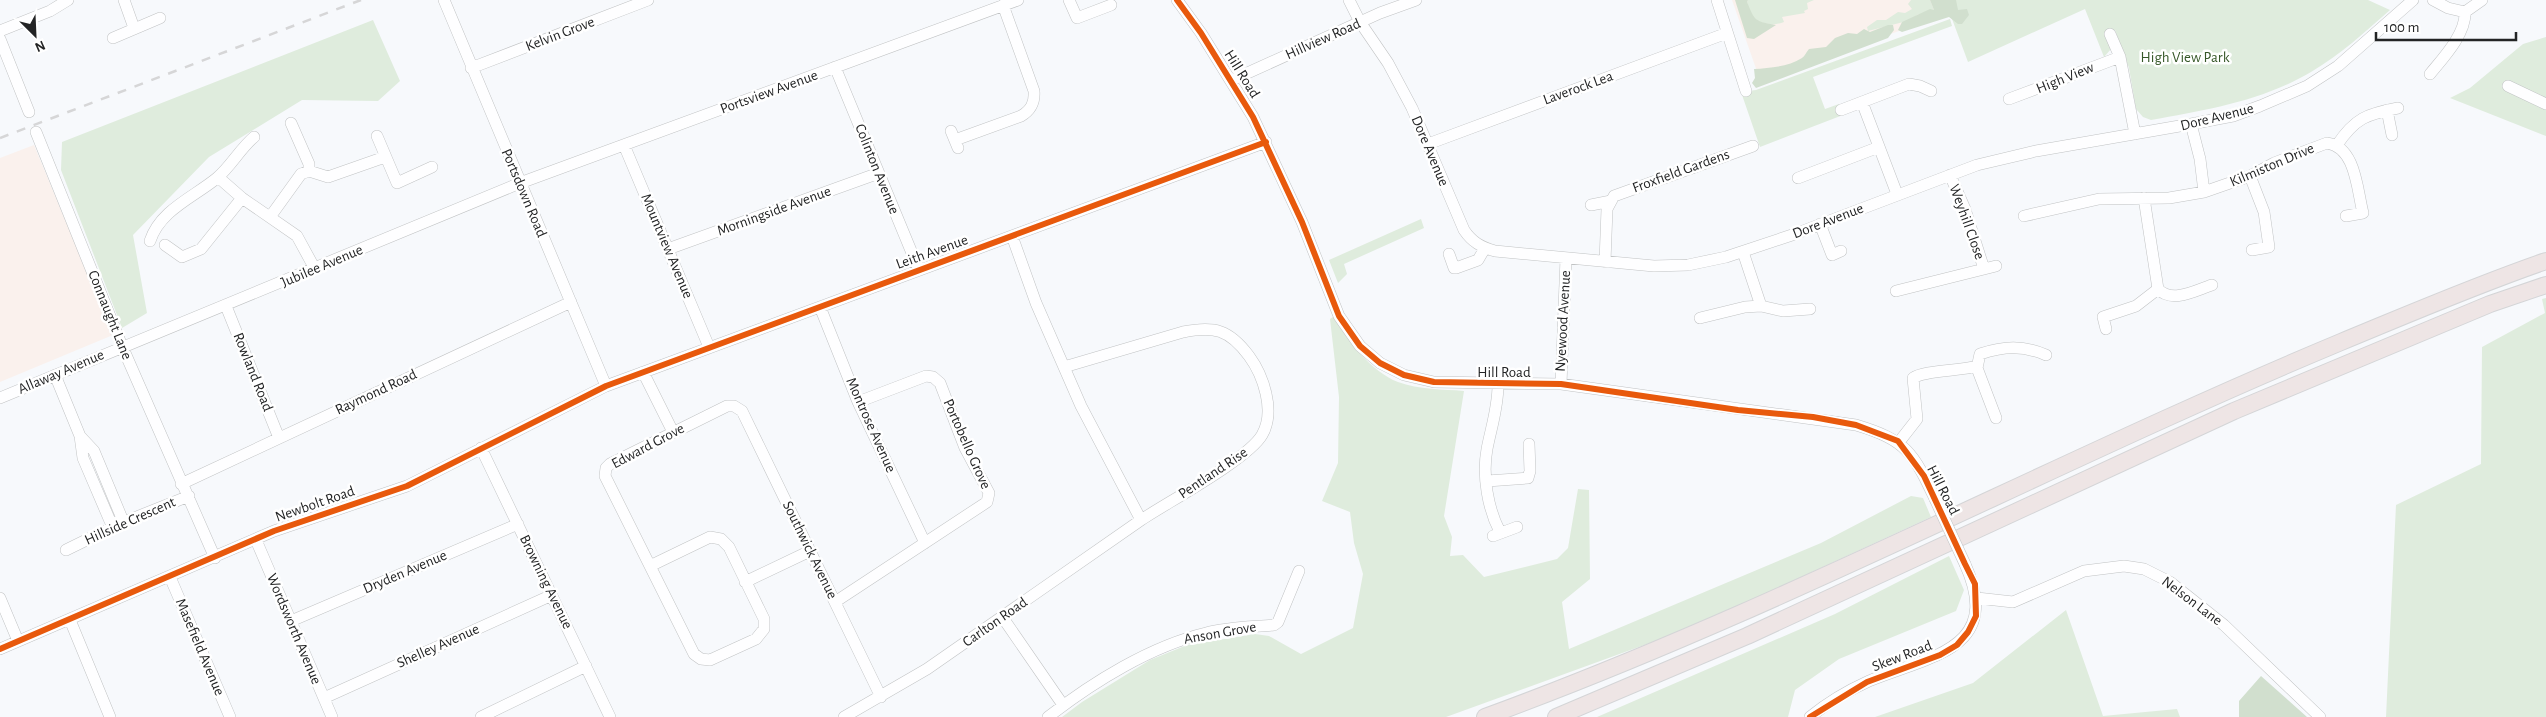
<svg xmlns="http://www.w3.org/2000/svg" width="2546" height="717" viewBox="0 0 2546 717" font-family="'Alegreya Sans',sans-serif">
<rect width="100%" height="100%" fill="#f7f9fc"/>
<!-- education -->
<path fill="#faf1ed" d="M 1732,0 L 1945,0 L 1950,13 L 1760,80 Z
M 34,145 L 113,335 L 0,382 L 0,158 Z"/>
<!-- green -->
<path fill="#dfecdd" d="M 1748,0 L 1814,0 L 1807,3 L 1808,9 L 1804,11 L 1805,13 L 1782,17 L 1784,22 C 1774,26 1757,25 1750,14 C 1748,11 1748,6 1747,2 Z
M 1911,0 L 1930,0 L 1934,10 L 1917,15 L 1911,20 L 1868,31 L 1867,27 L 1877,20 L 1886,20 L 1898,12 L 1905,13 L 1912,9 L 1908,4 Z
M 1945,0 L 2368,0 L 2390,10 C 2365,32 2340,55 2311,72 C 2262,101 2207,110 2151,120 L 2143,117 L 2136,109 L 2129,68 L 2115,30 L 2108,33 L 2111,49 L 2104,57 L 2085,9 L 1968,62 Z
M 1950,19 L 1952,26 L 1813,77 L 1825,109 L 1839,104 L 1843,115 L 1760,147 L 1741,92 L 1756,90 Z
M 373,20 L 400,81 L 378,101 L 302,100 L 209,157 L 133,235 L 147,313 L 122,328 L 61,170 L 62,142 Z
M 2546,37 L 2546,136 L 2450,98 L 2470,88 L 2523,44 Z
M 1421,219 L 1424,228 L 1344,264 L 1347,274 L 1338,283 L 1329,260 Z
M 2546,298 L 2546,717 L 2386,717 L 2396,505 L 2481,464 L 2482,347 L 2545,313 L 2542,299 Z
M 1334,316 C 1347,341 1372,372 1398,382 C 1419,390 1443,389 1464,391 L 1444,516 L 1452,537 L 1450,556 L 1463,555 L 1484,577 L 1557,559 L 1568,548 L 1578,489 L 1589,490 L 1590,579 L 1562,602 L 1569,649 L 1821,543 L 1911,496 L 1923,498 L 1931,517 L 1691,628 L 1446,717 L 1062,717 L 1082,702 L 1150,660 L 1187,645 L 1255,634 L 1269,636 L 1301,654 L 1353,628 L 1363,574 L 1354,543 L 1350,512 L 1322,501 L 1338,463 L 1339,397 L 1330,319 Z
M 1949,556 L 1964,590 L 1956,611 L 1839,659 L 1795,690 L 1788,717 L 1597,717 L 1835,614 Z
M 2066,610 L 2103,716 L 2177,709 L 2180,717 L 1875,717 L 1973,683 Z"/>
<!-- forest -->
<path fill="#d1dfce" d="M 1735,0 L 1748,0 L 1747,2 C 1755,21 1754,21 1776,25 L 1754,39 L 1747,38 Z
M 1930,0 L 1956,0 L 1958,10 L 1967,9 L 1969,15 L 1962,24 L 1958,24 L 1949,17 L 1902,32 L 1898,30 L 1902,22 L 1930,9 L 1934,10 Z
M 1888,25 L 1893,25 L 1894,30 L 1888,38 L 1756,88 L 1752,83 L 1755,78 L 1754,69 C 1769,68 1788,67 1802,58 C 1805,56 1806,52 1809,49 L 1826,47 L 1835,38 L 1848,33 L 1857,34 L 1864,29 L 1870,32 Z
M 2261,676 L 2307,717 L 2239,717 L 2239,701 Z"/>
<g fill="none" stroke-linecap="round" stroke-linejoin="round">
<defs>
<path id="minor" d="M 124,0 L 134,28
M 444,0 L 606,386
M 1069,0 L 1077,18 L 1111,5
M 1177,0 L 1201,33 L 1253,117 L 1302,222 L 1339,316 L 1360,346 L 1380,363 L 1404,375 L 1434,382 L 1561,384 L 1856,425 C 1906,440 1913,452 1935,499
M 1349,0 L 1360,22 L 1388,63 L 1412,108 L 1464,230 C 1472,242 1481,247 1495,251 L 1654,266 L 1688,265 L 1726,257 L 1795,234 L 1977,165 L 2036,151 L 2191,124 L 2233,116 L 2260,106 L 2307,86 L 2338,66 L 2413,0
M 1717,0 L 1746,91
M 2433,0 L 2448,8 L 2465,12
M 0,31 L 50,11 L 68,0
M 2110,34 L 2120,57 L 2135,134
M 113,38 L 160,18
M 0,39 L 29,112
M 835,67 L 919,270
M 471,68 L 648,0
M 2430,74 C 2443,58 2466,34 2465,12 L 2482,0
M 1232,80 L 1380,13 L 1416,0
M 2508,86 L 2546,104
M 2009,99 L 2120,57
M 1862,102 L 1897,194
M 1841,110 L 1909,84 L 1920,86 L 1931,91
M 2387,110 L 2392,135
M 291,123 L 309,164 L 309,171
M 2191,124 L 2200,159 L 2204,192
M 951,131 L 958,148
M 36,132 L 122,346 L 215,558
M 377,136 L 397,183 L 432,167
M 955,140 L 1021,116 C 1031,110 1035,103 1034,91 L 1003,5
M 1428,144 L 1727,33
M 624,145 L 709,347
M 2337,145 C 2355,118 2367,114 2398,108
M 1950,175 L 1965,209 L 1984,269
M 2250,176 L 2264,212 L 2269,247 L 2252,250
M 218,177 L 242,198 L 297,236 L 315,269
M 1798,178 L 1879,147
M 1591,205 L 1611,201
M 2024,216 L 2099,199 L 2169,198 L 2204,192 L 2250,176 L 2274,163 L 2327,143 C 2356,147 2357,190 2363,213 L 2346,216
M 270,217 L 301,174 L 309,171 L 328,177 L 385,157
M 1820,224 L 1832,255 L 1841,251
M 1012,236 L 1036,303 L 1081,406 L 1141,520 C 1168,502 1248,459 1262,435 C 1276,411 1263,375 1249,356 C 1229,329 1214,326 1183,332 L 1064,367
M 150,241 C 160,210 194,197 217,178 C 231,166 240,149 254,137
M 165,245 L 182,257 L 201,249 L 242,198
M 668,249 L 879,173
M 1743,252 L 1761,306
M 1449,254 L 1454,268 L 1456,268 L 1478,260 L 1485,248
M 1605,262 L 1607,209 L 1614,196 L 1753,146
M 2158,289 C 2172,304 2196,290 2212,285
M 1896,291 L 1996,266
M 226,306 L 279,438
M 820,307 L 858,402 L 925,543
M 1700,318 L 1745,307 L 1761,306 L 1783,311 L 1810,309
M 2106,329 L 2103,317 L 2136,306 L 2158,289 L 2144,198
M 643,372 L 673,432
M 55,375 L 80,436 L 83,458 L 110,521 L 119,524 L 121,516 L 94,451 L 80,436
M 1561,384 L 1566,258
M 1498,385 C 1498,408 1491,428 1487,449 C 1482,476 1488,509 1500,532
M 0,398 L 520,183 L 1018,0
M 1996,418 L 1977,368 L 1980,354 C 2004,346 2023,345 2046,355
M 1899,442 L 1917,419 L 1913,378 C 1924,370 1961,371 1977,366
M 481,448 L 610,717
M 1487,481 L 1528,478 L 1530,471 L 1529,444
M 181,484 L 571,302
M 1493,536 L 1517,527
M 256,540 L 332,717
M 66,550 L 119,524 L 189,496
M 650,566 L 710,537 L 721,539 L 729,547 L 764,619 L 764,629 L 756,639 L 710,660 L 701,659 L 694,654 L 605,476 L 606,468 L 610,464 L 727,406 L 734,406 L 742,411 L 881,697
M 170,577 L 230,717
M 745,582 L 810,551
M 0,598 L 18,641
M 1977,598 L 2013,602 L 2084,571 L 2124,566 L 2144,569 L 2170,582 L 2224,625 L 2320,717
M 835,602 L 987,502 L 989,493 L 965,448 L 940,383 L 933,377 L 926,376 L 858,402
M 1003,618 L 1063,705
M 70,620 L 110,717
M 291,621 L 518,524
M 0,649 L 274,531 L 407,486 L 606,386 L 1266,142
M 324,698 L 552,595
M 481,717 L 586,666
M 844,717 L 927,669 L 1141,520
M 1048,717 C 1093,682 1151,646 1206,633 C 1228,627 1251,627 1274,625 L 1278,622 L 1299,571
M 1810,717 C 1827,703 1849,690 1869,681 C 1929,656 2004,650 1965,564"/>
<path id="highway" d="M 1485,717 C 1778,610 2053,462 2341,342 C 2409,314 2476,285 2546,261
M 1556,717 L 1747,636 L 2234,411 L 2490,304 L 2546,285"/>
</defs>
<!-- minor casing -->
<use href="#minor" stroke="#c1c3c4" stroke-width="12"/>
<!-- highway casing -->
<use href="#highway" stroke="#d4d5d7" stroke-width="18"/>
<!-- minor -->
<use href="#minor" stroke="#fefeff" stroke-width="11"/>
<!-- highway -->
<use href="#highway" stroke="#eee5e5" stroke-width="16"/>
<!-- rail -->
<path stroke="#d6d6d7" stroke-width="2.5" stroke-dasharray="9 9" stroke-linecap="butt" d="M 0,138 L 361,0"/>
<defs>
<path id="minor-bridge" d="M 1935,499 L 1965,564"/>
</defs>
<!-- minor-bridge casing -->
<use href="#minor-bridge" stroke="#c1c3c4" stroke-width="12" stroke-linecap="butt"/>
<!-- minor-bridge -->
<use href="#minor-bridge" stroke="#fefeff" stroke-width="11"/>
<defs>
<path id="cycleway" d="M 1177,0 L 1201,33 L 1253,117 L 1302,222 L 1339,316 L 1360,346 L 1380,363 L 1404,375 L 1434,382 L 1561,384 L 1738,410 L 1813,417 L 1856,425 L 1898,441 L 1924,476 L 1965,564 L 1975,584 L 1976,616 L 1968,632 L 1957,645 L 1940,655 L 1867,682 L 1810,717
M 0,649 L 274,531 L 407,486 L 606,386 L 1266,142"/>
</defs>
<!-- cycleway casing -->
<use href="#cycleway" stroke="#fff" stroke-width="9"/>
<!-- cycleway -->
<use href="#cycleway" stroke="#e8590c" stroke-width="6"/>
</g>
<g text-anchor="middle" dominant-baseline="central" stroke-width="5" stroke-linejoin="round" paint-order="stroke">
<!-- street labels -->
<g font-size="15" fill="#232425" stroke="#fff">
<text transform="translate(560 34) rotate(-21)">Kelvin Grove</text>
<text transform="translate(1323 39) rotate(-24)">Hillview Road</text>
<text transform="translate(1242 74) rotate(58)">Hill Road</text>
<text transform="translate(2065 78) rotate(-22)">High View</text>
<text transform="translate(1578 88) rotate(-20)">Laverock Lea</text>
<text transform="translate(769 92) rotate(-20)">Portsview Avenue</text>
<text transform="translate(2217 117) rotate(-14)">Dore Avenue</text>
<text transform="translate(1430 151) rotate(67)">Dore Avenue</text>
<text transform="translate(2272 165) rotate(-23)">Kilmiston Drive</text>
<text transform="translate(877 169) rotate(68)">Colinton Avenue</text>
<text transform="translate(1681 171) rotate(-20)">Froxfield Gardens</text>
<text transform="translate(524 193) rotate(67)">Portsdown Road</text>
<text transform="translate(774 211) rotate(-20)">Morningside Avenue</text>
<text transform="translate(1828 221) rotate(-21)">Dore Avenue</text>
<text transform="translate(1967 222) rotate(70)">Weyhill Close</text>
<text transform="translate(667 246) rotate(67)">Mountview Avenue</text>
<text transform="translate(932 252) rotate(-20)">Leith Avenue</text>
<text transform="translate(322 266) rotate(-23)">Jubilee Avenue</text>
<text transform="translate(110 315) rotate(68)">Connaught Lane</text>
<text transform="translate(1563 321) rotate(-87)">Nyewood Avenue</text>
<text transform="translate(61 372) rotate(-23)">Allaway Avenue</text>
<text transform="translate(253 372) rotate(68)">Rowland Road</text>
<text x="1504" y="372">Hill Road</text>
<text transform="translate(376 392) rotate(-25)">Raymond Road</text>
<text transform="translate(871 425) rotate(66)">Montrose Avenue</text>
<text transform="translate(967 444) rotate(66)">Portobello Grove</text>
<text transform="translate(648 446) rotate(-28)">Edward Grove</text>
<text transform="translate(1213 473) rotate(-34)">Pentland Rise</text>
<text transform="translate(1943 490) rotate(63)">Hill Road</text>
<text transform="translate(315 504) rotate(-19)">Newbolt Road</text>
<text transform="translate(130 521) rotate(-24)">Hillside Crescent</text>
<text transform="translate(810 550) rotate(64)">Southwick Avenue</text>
<text transform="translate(405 572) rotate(-23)">Dryden Avenue</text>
<text transform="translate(546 582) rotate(64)">Browning Avenue</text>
<text transform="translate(2192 601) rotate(37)">Nelson Lane</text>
<text transform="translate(995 622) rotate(-35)">Carlton Road</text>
<text transform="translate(294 629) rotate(67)">Wordsworth Avenue</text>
<text transform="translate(1220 633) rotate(-10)">Anson Grove</text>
<text transform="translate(438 646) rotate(-24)">Shelley Avenue</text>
<text transform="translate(200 647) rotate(67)">Masefield Avenue</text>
<text transform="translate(1902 656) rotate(-21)">Skew Road</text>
</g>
<!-- park labels -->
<g font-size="15" fill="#365728" stroke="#fff">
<text x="2185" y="57">High View Park</text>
</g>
</g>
<!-- north arrow -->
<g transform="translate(35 35) rotate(156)" stroke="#ffffff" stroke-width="4" paint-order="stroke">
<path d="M0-4L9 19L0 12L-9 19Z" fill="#232425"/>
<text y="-8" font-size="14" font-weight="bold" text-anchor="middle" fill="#232425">N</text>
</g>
<!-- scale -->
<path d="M2376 32v8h140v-8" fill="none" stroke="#232425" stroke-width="2.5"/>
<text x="2384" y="32" font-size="15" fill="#232425" stroke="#ffffff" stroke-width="4" paint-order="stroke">100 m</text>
</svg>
